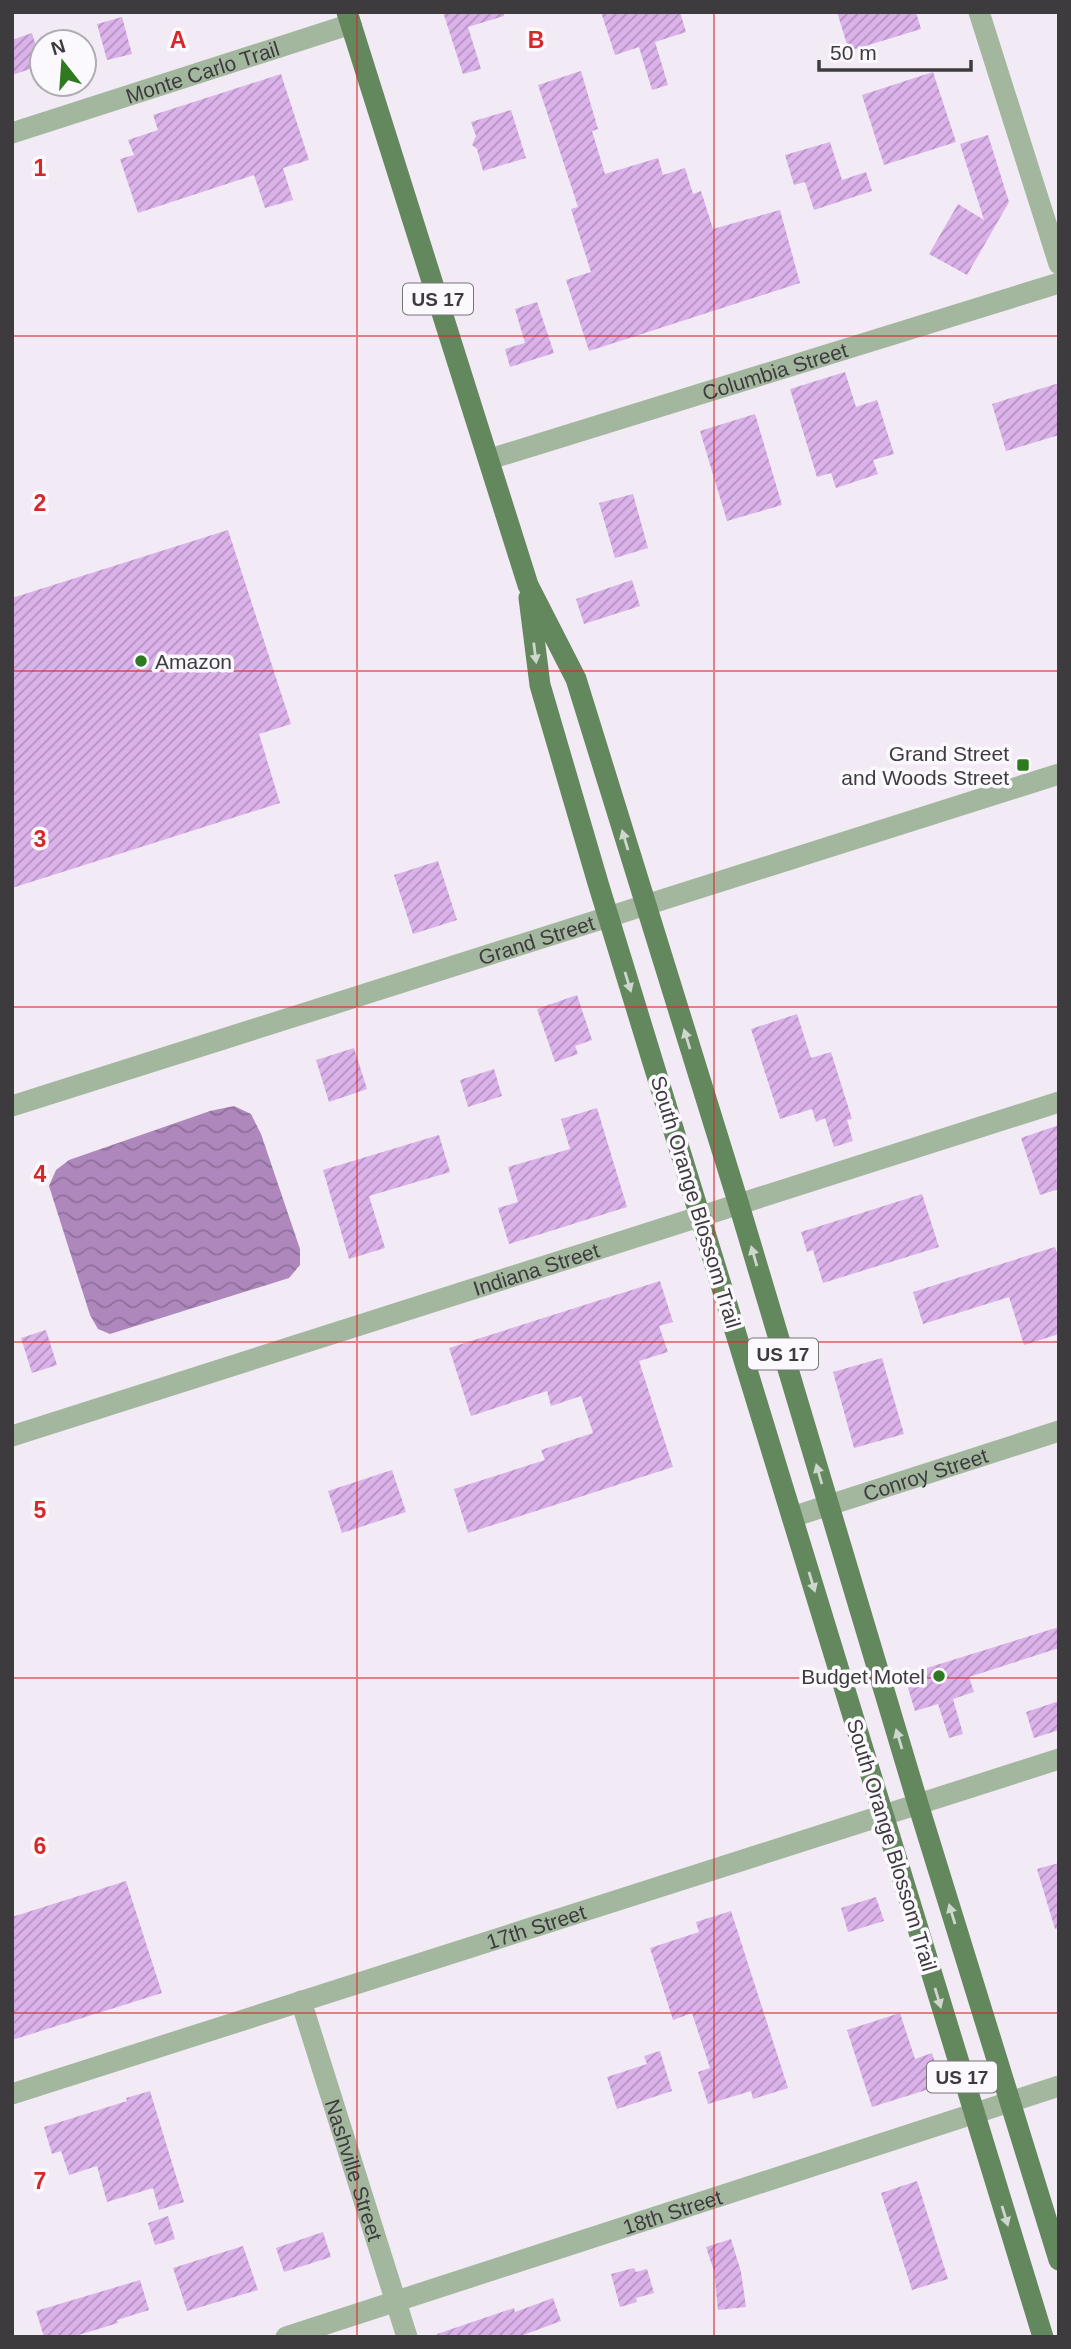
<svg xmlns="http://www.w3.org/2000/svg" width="1071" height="2349" viewBox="0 0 1071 2349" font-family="Helvetica,sans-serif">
<defs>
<pattern id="water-waves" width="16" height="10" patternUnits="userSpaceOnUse" patternTransform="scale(1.75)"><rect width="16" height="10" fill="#ae87bd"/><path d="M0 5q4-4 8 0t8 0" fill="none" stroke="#8f709b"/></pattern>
<pattern id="building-hatch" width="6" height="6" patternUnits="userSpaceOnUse" patternTransform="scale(1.75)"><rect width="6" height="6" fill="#dbb2ea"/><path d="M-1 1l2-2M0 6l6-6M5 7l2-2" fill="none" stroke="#b392bf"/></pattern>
</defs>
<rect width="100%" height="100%" fill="#f2eaf5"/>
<!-- water -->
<path fill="url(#water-waves)" d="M 234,1106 L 251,1114 L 261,1134 L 300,1249 L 300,1265 L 289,1278 L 110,1334 L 98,1329 L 90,1315 L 49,1186 L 56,1170 L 69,1160 L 210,1111 Z"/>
<!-- building -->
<path fill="url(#building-hatch)" d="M 443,12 L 504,12 L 504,16 L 468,27 L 481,69 L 463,74 Z
M 601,12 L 680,12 L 686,32 L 655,42 L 668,85 L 652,90 L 639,47 L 615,55 Z
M 837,12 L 916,12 L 921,29 L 849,51 Z
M 122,17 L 132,54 L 107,60 L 97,24 Z
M 32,33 L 42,65 L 12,75 L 12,40 Z
M 581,71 L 598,129 L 592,131 L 605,174 L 658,158 L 663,175 L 685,168 L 693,194 L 701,191 L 713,229 L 780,210 L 800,283 L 589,351 L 566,280 L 591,272 L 571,209 L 578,207 L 538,85 Z
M 933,72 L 956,142 L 884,165 L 862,95 Z
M 281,74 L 309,160 L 283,168 L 293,200 L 265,208 L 254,175 L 138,213 L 120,159 L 134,155 L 128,140 L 158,130 L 153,115 Z
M 511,110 L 526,158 L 483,171 L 477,149 L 472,145 L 476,136 L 471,122 Z
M 988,135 L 1009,202 L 967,275 L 929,254 L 958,204 L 984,220 L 960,144 Z
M 830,142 L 842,180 L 866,172 L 872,191 L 814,210 L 805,182 L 794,185 L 785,155 Z
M 537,302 L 554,353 L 510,367 L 505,349 L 525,343 L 515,309 Z
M 845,372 L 856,407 L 877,400 L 894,454 L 873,460 L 878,474 L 836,488 L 831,473 L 817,477 L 790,389 Z
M 1059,383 L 1059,435 L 1006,451 L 992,404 Z
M 755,414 L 782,505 L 727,521 L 700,431 Z
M 633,494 L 648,548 L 615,558 L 599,503 Z
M 228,530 L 291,724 L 259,734 L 280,803 L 12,888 L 12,598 Z
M 632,580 L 640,606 L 584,624 L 576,599 Z
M 438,861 L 457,920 L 413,934 L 394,875 Z
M 577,995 L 592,1040 L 575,1046 L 578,1054 L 555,1062 L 537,1009 Z
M 797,1014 L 811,1058 L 831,1052 L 852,1119 L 847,1120 L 853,1141 L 834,1147 L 825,1118 L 816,1122 L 812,1109 L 780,1119 L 751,1029 Z
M 354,1048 L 367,1089 L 329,1102 L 316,1060 Z
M 494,1069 L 502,1096 L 468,1107 L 460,1080 Z
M 597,1108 L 627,1207 L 509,1244 L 498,1208 L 518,1202 L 508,1167 L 570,1149 L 561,1119 Z
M 1059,1125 L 1059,1189 L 1040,1195 L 1021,1138 Z
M 439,1135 L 450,1172 L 369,1196 L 385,1248 L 349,1259 L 323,1170 Z
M 922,1194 L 939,1247 L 823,1283 L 813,1250 L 807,1252 L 801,1232 Z
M 1055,1247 L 1059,1259 L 1059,1334 L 1024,1345 L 1009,1297 L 923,1324 L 913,1292 Z
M 660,1281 L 673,1322 L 659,1326 L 668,1352 L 639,1361 L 673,1467 L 468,1533 L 454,1489 L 545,1460 L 541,1450 L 593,1433 L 581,1396 L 551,1406 L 547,1391 L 471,1416 L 449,1348 Z
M 46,1330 L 57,1365 L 32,1373 L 21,1338 Z
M 882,1358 L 904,1434 L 854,1448 L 833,1372 Z
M 392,1470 L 406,1512 L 342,1533 L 328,1491 Z
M 1059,1627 L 1059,1648 L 969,1677 L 974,1692 L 953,1699 L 963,1734 L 949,1738 L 938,1704 L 915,1711 L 904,1675 Z
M 1059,1701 L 1059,1730 L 1034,1738 L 1026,1712 Z
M 1059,1863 L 1059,1928 L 1055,1929 L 1037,1869 Z
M 126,1881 L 162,1993 L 12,2040 L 12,1917 Z
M 876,1897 L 884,1921 L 848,1932 L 841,1908 Z
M 731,1911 L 788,2088 L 753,2099 L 751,2091 L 708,2104 L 698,2072 L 710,2068 L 692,2013 L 673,2020 L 650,1948 L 699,1932 L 696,1922 Z
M 900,2013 L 915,2059 L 932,2053 L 942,2085 L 872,2107 L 847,2030 Z
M 660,2051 L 672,2091 L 617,2109 L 607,2077 L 647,2064 L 644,2056 Z
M 150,2091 L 184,2202 L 159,2210 L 153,2188 L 107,2202 L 97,2166 L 69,2175 L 61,2151 L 52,2154 L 44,2127 L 127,2101 L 126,2098 Z
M 917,2181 L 948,2279 L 912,2290 L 881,2193 Z
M 168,2216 L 175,2239 L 155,2245 L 148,2223 Z
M 323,2232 L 331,2257 L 284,2272 L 276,2248 Z
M 731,2239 L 741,2272 L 746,2307 L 718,2310 L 714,2271 L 706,2247 Z
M 243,2246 L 258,2290 L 187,2311 L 173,2268 Z
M 634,2268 L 636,2272 L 647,2269 L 654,2293 L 636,2298 L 637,2302 L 620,2307 L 611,2274 Z
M 140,2280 L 149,2310 L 117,2320 L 118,2323 L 72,2337 L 44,2337 L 36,2311 Z
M 553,2298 L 561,2321 L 518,2337 L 438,2337 L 437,2334 L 514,2308 L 515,2312 Z"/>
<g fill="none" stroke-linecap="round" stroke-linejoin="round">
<!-- minor -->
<g stroke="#a3b79f" stroke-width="21">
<path d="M 979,12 L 1059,264"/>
<path id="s1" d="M 12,133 L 351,24"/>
<path id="s2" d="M 490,459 L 1059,283"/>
<path id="s3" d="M 12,1106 L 1059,774"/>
<path id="s4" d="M 12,1436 L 1059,1102"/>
<path id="s5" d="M 792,1517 L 1059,1431"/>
<path id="s6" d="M 301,2001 L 407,2337"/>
<path id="s7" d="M 12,2094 L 1059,1759"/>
<path id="s8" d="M 286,2337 L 1059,2086"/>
</g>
<!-- major -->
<path stroke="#64885e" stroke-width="21" d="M 347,12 L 528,585 L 576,679 L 739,1205 L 918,1804 L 1059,2260
M 529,598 L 540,685 L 598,883 L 1043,2337"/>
</g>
<!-- one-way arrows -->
<defs><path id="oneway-solid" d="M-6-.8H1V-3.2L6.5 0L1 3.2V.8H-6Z" transform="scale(1.75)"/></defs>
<g fill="#ced7ce">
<use href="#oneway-solid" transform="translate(535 653) rotate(83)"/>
<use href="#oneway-solid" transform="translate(625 840) rotate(-107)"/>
<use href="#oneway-solid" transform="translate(628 982) rotate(73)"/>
<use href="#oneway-solid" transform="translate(687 1039) rotate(-107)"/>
<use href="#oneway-solid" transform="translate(754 1256) rotate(-106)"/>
<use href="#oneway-solid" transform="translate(819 1474) rotate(-106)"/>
<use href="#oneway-solid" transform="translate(812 1582) rotate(73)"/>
<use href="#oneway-solid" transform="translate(899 1739) rotate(-107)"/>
<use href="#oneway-solid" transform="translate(952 1914) rotate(-107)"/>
<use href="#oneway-solid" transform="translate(938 1998) rotate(73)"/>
<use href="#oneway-solid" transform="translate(1005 2216) rotate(73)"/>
</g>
<!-- grid -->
<path fill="none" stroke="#d62828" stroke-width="2" stroke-opacity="0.55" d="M 357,12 L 357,2337M 714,12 L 714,2337M 12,336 L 1059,336M 12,671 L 1059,671M 12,1007 L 1059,1007M 12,1342 L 1059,1342M 12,1678 L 1059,1678M 12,2013 L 1059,2013"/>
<!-- markers -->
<g fill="#2f7a21" stroke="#fcf9fe" stroke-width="2.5">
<circle cx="141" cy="661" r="7"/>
<rect x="1016" y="758" width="14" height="14" rx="3.5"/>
<circle cx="939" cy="1676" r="7"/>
</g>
<g text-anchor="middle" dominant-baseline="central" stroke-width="7" stroke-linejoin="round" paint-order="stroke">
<!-- shield labels -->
<g fill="#fcf9fe" stroke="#777478" stroke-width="2">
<rect x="403" y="283.5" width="70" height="31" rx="5"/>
<rect x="748" y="1338.5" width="70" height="31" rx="5"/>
<rect x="927" y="2061.5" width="70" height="31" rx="5"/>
</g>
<g font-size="19" font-weight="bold" fill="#3e3b3f">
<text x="438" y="299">US 17</text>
<text x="783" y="1354">US 17</text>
<text x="962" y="2077">US 17</text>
</g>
<!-- street labels -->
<g font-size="21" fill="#3e3b3f" stroke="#fcf9fe">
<text stroke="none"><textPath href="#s1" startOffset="200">Monte Carlo Trail</textPath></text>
<text stroke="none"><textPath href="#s2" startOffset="298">Columbia Street</textPath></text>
<text stroke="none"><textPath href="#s3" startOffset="550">Grand Street</textPath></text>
<text transform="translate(696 1202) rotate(73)">South Orange Blossom Trail</text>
<text stroke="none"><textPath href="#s4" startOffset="550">Indiana Street</textPath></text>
<text stroke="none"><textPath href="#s5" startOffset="140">Conroy Street</textPath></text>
<text transform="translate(892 1845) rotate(73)">South Orange Blossom Trail</text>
<text stroke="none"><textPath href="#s7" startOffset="550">17th Street</textPath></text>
<text stroke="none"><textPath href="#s6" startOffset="177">Nashville Street</textPath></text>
<text stroke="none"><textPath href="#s8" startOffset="406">18th Street</textPath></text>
</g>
<!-- poi labels -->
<g font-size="21" fill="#3e3b3f" stroke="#fcf9fe" text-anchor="end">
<text x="155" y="661" text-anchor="start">Amazon</text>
<text x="1009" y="753">Grand Street<tspan x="1009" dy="24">and Woods Street</tspan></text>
<text x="925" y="1676">Budget Motel</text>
</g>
</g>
<g font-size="23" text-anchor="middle" font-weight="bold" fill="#d62828" stroke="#fcf9fe" stroke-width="7" stroke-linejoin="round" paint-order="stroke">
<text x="178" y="48">A</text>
<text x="536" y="48">B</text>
<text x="40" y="176">1</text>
<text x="40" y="511">2</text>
<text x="40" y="847">3</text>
<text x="40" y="1182">4</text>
<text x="40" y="1518">5</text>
<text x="40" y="1854">6</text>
<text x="40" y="2189">7</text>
</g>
<!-- border -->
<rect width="1071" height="2349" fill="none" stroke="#3e3b3f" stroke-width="28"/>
<!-- north arrow -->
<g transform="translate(63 63) rotate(343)"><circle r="33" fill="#fcf9fe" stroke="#b0adb2" stroke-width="2"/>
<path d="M0-5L12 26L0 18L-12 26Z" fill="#2f7a21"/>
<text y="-10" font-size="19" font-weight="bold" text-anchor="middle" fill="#3e3b3f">N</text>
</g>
<!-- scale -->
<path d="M819 60v10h152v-10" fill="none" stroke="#3e3b3f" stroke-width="3.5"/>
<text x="830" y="60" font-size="21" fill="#3e3b3f" stroke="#fcf9fe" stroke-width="5" paint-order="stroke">50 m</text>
</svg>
